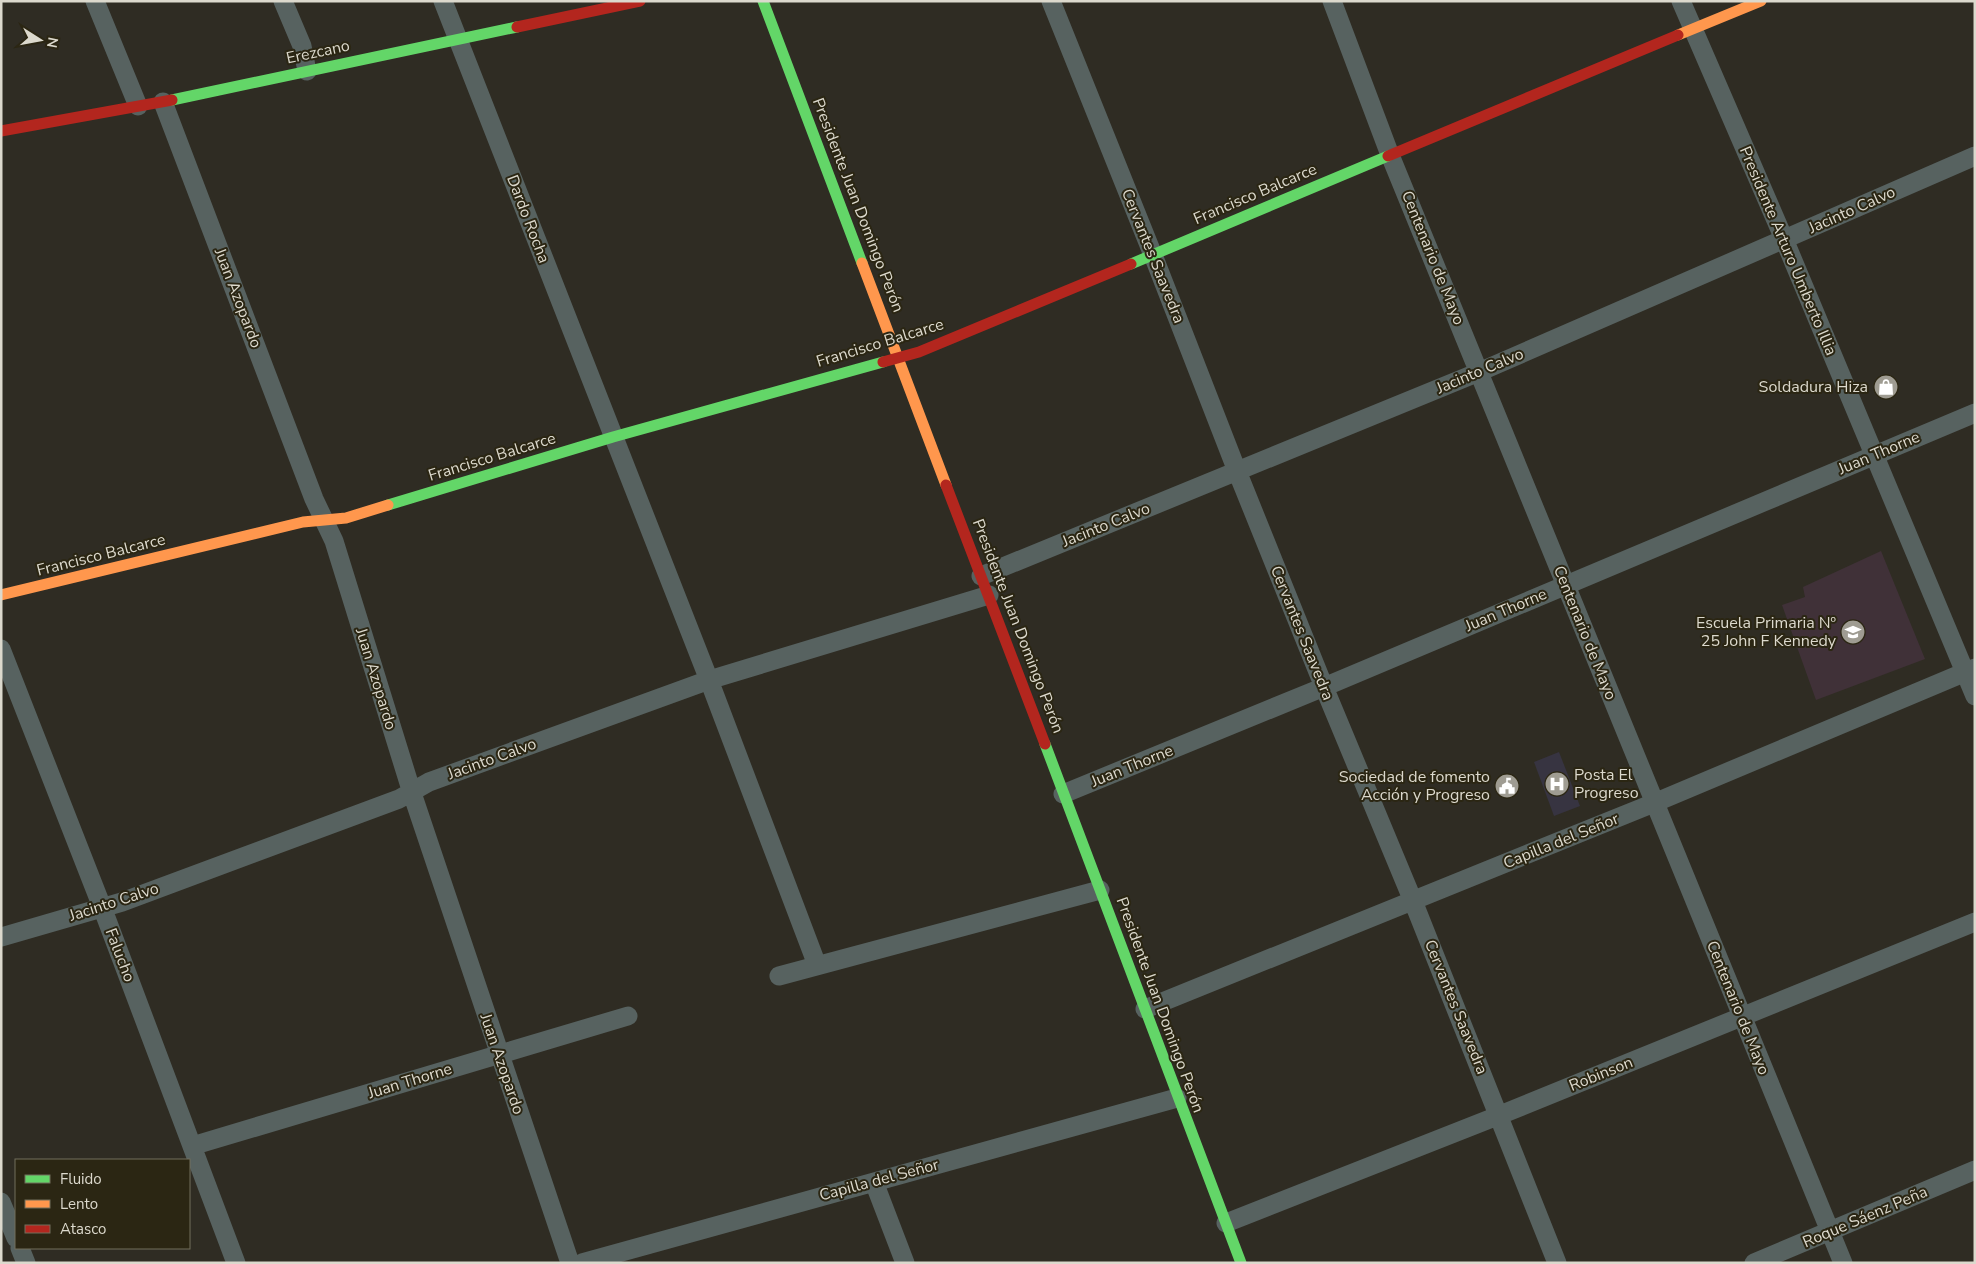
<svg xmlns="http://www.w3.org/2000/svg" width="1976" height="1264" viewBox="0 0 1976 1264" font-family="'Nunito Sans',sans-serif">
<rect width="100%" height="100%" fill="#2f2c23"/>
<!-- education -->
<path fill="#403138" d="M 1881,551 L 1925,659 L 1816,700 L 1782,605 L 1805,597 L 1803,587 Z"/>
<!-- medical -->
<path fill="#373441" d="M 1559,752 L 1580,806 L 1554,816 L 1534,762 Z"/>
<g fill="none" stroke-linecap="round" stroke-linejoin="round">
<!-- street -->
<path stroke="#576260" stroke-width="19" d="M 95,1 L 138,106
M 283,1 L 302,46 L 307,71
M 443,1 L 709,680 L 817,965
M 1051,1 L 1153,255 L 1237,471 L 1324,687 L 1413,901 L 1557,1263
M 1332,1 L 1390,155 L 1843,1263
M 1681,1 L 1784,239 L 1975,696
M 163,102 L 314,499 L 334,541 L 412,793 L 570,1263
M 981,576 L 1479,372 L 1975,156
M 1,649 L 102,907 L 236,1263
M 1063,794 L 1324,687 L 1975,413
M 1,937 L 122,902 L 399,799 L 429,782 L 709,680 L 989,595
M 779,976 L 1100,890
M 1145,1009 L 1654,803 L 1975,668
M 192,1146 L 628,1016
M 874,1182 L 905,1263
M 1,1202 L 16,1238
M 1226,1223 L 1500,1115 L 1975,922
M 20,1248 L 26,1263
M 582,1263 L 1177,1098
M 1754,1263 L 1975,1170"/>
<!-- fast -->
<path stroke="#63d668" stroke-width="11" d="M 763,1 L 862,263
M 172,100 L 517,27
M 1131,264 L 1388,156
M 388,505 L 613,437 L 883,362
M 1045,744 L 1241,1263"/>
<!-- slow -->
<path stroke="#ff974d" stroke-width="11" d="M 1678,35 L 1761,1
M 862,263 L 946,485
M 1,595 L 303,522 L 346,518 L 388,505"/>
<!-- jam -->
<path stroke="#b3261e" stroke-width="11" d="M 517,27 L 640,1
M 1,131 L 172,100
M 1388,156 L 1678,35
M 883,362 L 919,352 L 1131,264
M 946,485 L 1045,744"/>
</g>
<!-- icons -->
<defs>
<symbol id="shop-disc" viewBox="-11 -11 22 22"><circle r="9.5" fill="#9f9c92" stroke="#2b2613"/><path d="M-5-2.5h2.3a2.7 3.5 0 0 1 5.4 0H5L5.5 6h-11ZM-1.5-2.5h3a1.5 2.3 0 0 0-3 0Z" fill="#fff"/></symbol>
<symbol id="school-disc" viewBox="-11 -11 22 22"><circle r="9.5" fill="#9f9c92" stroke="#2b2613"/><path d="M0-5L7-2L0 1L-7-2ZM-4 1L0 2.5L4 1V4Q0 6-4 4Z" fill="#fff"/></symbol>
<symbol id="hospital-disc" viewBox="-11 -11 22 22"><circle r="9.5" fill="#9f9c92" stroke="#2b2613"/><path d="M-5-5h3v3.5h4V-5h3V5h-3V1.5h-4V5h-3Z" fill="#fff"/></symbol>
<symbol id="civic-disc" viewBox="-11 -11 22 22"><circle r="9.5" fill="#9f9c92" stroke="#2b2613"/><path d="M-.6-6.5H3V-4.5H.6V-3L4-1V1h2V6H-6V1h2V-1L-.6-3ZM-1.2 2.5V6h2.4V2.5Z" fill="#fff"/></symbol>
</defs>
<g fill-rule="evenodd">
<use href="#shop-disc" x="1872" y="373" width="28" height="28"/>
<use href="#school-disc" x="1839" y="618" width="28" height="28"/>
<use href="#hospital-disc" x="1543" y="770" width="28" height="28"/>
<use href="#civic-disc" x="1493" y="772" width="28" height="28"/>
</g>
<g text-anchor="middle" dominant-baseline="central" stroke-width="4" stroke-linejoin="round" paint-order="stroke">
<!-- street labels -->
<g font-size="16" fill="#dcd9cd" stroke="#2b2613">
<text transform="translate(318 52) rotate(-12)">Erezcano</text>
<text transform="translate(1255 194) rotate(-23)">Francisco Balcarce</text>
<text transform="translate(858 205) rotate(69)">Presidente Juan Domingo Perón</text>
<text transform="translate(1852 210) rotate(-24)">Jacinto Calvo</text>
<text transform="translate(528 219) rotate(69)">Dardo Rocha</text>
<text transform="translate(1788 251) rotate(67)">Presidente Arturo Umberto Illia</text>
<text transform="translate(1153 256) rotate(68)">Cervantes Saavedra</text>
<text transform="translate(1433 258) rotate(68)">Centenario de Mayo</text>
<text transform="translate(238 298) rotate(69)">Juan Azopardo</text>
<text transform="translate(880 343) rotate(-17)">Francisco Balcarce</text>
<text transform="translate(1480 371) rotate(-23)">Jacinto Calvo</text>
<text transform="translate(1879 453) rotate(-23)">Juan Thorne</text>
<text transform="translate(492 457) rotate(-17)">Francisco Balcarce</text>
<text transform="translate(1106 525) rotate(-22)">Jacinto Calvo</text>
<text transform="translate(101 555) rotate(-14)">Francisco Balcarce</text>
<text transform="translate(1506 610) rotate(-23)">Juan Thorne</text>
<text transform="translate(1018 626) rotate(69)">Presidente Juan Domingo Perón</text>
<text transform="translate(1302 633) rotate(68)">Cervantes Saavedra</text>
<text transform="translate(1585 633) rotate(68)">Centenario de Mayo</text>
<text transform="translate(376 679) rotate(73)">Juan Azopardo</text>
<text transform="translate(492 759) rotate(-20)">Jacinto Calvo</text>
<text transform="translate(1132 766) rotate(-22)">Juan Thorne</text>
<text transform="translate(1561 841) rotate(-22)">Capilla del Señor</text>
<text transform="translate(114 902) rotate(-18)">Jacinto Calvo</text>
<text transform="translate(120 955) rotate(69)">Falucho</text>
<text transform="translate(1160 1005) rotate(70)">Presidente Juan Domingo Perón</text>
<text transform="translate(1456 1007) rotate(68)">Cervantes Saavedra</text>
<text transform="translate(1738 1008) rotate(68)">Centenario de Mayo</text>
<text transform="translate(502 1064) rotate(71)">Juan Azopardo</text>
<text transform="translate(1601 1074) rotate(-22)">Robinson</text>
<text transform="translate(410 1081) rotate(-17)">Juan Thorne</text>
<text transform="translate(879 1180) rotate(-15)">Capilla del Señor</text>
<text transform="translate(1865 1217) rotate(-23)">Roque Sáenz Peña</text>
</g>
<!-- poi labels -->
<g font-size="16" fill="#dcd9cd" stroke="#2b2613" text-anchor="end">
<text x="1868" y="387">Soldadura Hiza</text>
<text x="1836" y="623">Escuela Primaria Nº<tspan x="1836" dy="18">25 John F Kennedy</tspan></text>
<text x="1574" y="775" text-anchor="start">Posta El<tspan x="1574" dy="18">Progreso</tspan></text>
<text x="1490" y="777">Sociedad de fomento<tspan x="1490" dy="18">Acción y Progreso</tspan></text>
</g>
</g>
<!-- border -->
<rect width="1976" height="1264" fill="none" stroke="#dcd9cd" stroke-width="5"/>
<!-- legend -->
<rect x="15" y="1159" width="175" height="90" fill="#2b2613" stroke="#726e5d"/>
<rect x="25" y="1175" width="25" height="8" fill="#63d668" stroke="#726e5d"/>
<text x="60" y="1184" font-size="15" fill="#dcd9cd">Fluido</text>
<rect x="25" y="1200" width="25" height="8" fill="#ff974d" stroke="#726e5d"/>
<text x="60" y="1209" font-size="15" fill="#dcd9cd">Lento</text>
<rect x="25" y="1225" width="25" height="8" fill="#b3261e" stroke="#726e5d"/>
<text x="60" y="1234" font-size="15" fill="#dcd9cd">Atasco</text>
<!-- north arrow -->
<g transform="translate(40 40) rotate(101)" stroke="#2b2613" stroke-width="4" paint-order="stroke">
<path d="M0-4L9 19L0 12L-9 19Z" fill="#dcd9cd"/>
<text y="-8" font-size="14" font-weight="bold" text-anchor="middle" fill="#dcd9cd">N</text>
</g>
</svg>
